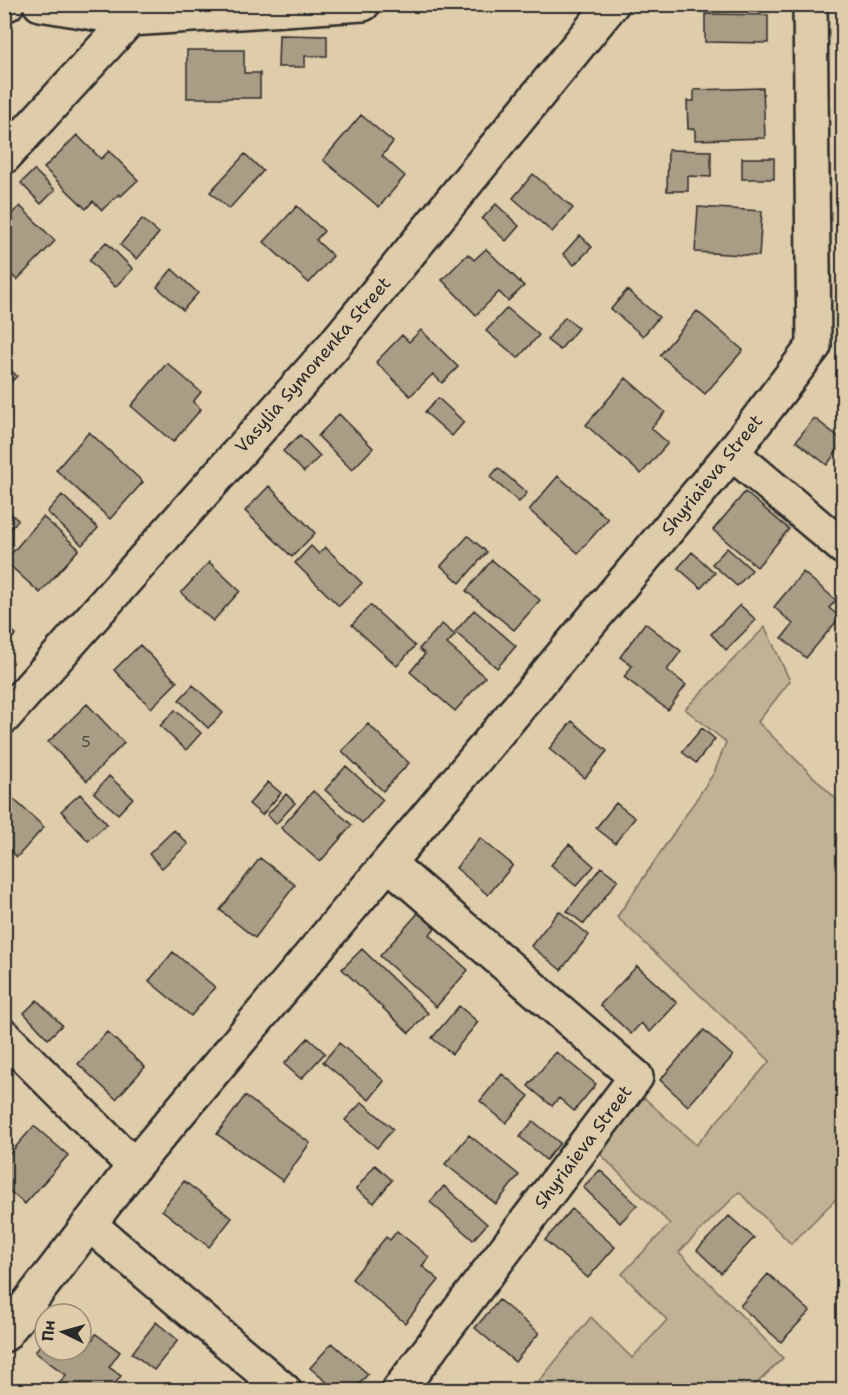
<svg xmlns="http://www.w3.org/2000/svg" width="848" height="1395" viewBox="0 0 848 1395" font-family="'Shantell Sans',sans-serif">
<rect width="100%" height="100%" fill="#dfccaa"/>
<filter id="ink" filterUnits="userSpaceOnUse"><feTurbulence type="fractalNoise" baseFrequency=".0167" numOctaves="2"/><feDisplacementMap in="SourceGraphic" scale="12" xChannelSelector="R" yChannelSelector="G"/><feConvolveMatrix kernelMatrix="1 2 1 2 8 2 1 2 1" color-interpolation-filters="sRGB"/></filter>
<g filter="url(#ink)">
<!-- green -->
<path fill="#c1b195" stroke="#766e60" stroke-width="1.5" d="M 765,627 L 790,681 L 758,722 L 843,806 L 843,1192 L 791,1244 L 739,1192 L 679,1252 L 783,1358 L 750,1390 L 532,1390 L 591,1317 L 632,1358 L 667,1320 L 622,1274 L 670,1224 L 594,1148 L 640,1094 L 696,1145 L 770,1061 L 617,917 L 714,773 L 726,742 L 685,709 Z"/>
<!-- building -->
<path fill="#aa9d85" stroke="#2b2b2b" stroke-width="1.5" d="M 705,14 L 768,15 L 768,43 L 705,42 Z
M 279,35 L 327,36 L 327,56 L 305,56 L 305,67 L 278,67 Z
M 187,50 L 244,50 L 244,73 L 260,73 L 260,98 L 187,98 Z
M 763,88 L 765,138 L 695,140 L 695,129 L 688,129 L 687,101 L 694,101 L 694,90 Z
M 361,115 L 393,142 L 382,156 L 405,176 L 379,207 L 323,160 Z
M 77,135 L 101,159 L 109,151 L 138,180 L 121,196 L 119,194 L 102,210 L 93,201 L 86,209 L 44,168 Z
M 668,150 L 711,151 L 711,177 L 688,176 L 688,191 L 667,191 Z
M 245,154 L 263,171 L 229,209 L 210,192 Z
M 742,158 L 774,158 L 774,179 L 742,179 Z
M 34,170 L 55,190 L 41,204 L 21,183 Z
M 533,174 L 573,208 L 552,232 L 513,198 Z
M 496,204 L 519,226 L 506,241 L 482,219 Z
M 20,206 L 55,241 L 17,280 L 4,268 L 4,221 Z
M 297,206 L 324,231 L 316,240 L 333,256 L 309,283 L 264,242 Z
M 698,207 L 762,211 L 759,256 L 695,252 Z
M 142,219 L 159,233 L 137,259 L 120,245 Z
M 580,235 L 592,247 L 574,265 L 563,254 Z
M 106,242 L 133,269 L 115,287 L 89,260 Z
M 486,249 L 524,286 L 508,301 L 499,292 L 476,315 L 442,280 L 468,254 L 474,260 Z
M 172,269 L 198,293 L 183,310 L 157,287 Z
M 627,290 L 659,317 L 643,336 L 611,309 Z
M 507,308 L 539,335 L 518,358 L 486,331 Z
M 697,311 L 743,350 L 705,394 L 660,355 Z
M 565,317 L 578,328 L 560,350 L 547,340 Z
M 421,330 L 458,367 L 442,383 L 433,374 L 410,396 L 376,362 L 402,335 L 409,342 Z
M 167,363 L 201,392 L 193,402 L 201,409 L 173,442 L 131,406 Z
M 4,364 L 17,376 L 4,389 Z
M 626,378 L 665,412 L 651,428 L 668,443 L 641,474 L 586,425 Z
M 438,398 L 464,422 L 452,436 L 425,412 Z
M 339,414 L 373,448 L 352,470 L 318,436 Z
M 814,418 L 844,441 L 827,465 L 796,441 Z
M 89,432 L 143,482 L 110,519 L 56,470 Z
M 300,435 L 320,456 L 304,472 L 283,451 Z
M 498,468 L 527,493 L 519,502 L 490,477 Z
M 558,476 L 608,519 L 578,553 L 529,510 Z
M 269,486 L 315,533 L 292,557 L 245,511 Z
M 745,492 L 789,529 L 757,567 L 713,530 Z
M 62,495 L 98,528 L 82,545 L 47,512 Z
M 4,508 L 18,520 L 4,536 Z
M 43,517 L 79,549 L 40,593 L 5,561 Z
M 468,536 L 487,552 L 460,583 L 441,566 Z
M 311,546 L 319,554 L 325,547 L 362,583 L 339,606 L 295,563 Z
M 727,548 L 752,570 L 737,586 L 712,564 Z
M 692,552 L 715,573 L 701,588 L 678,568 Z
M 492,560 L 540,600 L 514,630 L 466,591 Z
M 209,562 L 240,591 L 213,621 L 181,593 Z
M 803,572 L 836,600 L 829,608 L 840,617 L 806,658 L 782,638 L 793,624 L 774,607 Z
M 370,605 L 415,646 L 397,666 L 352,625 Z
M 740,605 L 756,620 L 726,650 L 711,634 Z
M 474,610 L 516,646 L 497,668 L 455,632 Z
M 4,623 L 16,634 L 4,648 Z
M 645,623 L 681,651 L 667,670 L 686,685 L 668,710 L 624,677 L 632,666 L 620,657 Z
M 442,624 L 455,635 L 447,644 L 485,677 L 455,711 L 410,672 L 425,654 L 419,649 Z
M 140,645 L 177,682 L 151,708 L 114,670 Z
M 193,685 L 223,713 L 208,728 L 179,700 Z
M 87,704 L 124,743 L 87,781 L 48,742 Z
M 175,710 L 201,733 L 186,750 L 160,726 Z
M 572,721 L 607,751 L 585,778 L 549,749 Z
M 368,724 L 409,763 L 383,791 L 342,751 Z
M 702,728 L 715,739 L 696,763 L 682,752 Z
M 346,766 L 383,800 L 362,823 L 325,790 Z
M 109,776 L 133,798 L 118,814 L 94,793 Z
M 268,782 L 281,793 L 262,815 L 249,804 Z
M 313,791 L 352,825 L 320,862 L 281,828 Z
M 8,794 L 44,827 L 17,857 L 4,846 L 4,797 Z
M 80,794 L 107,824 L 88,841 L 61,811 Z
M 286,794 L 295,803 L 276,824 L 267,815 Z
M 616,803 L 635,818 L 615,843 L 596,828 Z
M 174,830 L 188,844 L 162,868 L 149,854 Z
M 480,838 L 513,865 L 488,895 L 456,868 Z
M 569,844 L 594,866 L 576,886 L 551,865 Z
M 260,858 L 295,885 L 255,938 L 220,910 Z
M 601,867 L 618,880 L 584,924 L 567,911 Z
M 559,911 L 589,935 L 561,970 L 531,946 Z
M 419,912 L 436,927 L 429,935 L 468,970 L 436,1007 L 380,956 Z
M 362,949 L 428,1013 L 409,1033 L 342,969 Z
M 173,952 L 215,987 L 191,1016 L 149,981 Z
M 637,966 L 677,1003 L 650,1032 L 641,1023 L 631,1034 L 600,1005 Z
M 37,1000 L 62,1025 L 48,1039 L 24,1013 Z
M 459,1006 L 478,1022 L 452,1054 L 432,1038 Z
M 704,1030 L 733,1056 L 688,1106 L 660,1080 Z
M 107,1032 L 145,1067 L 116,1099 L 78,1064 Z
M 308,1038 L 325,1053 L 301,1079 L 284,1064 Z
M 339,1043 L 384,1081 L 369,1100 L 323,1062 Z
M 556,1052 L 596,1084 L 574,1111 L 559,1098 L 552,1106 L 528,1086 Z
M 502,1074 L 529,1096 L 506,1123 L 480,1101 Z
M 245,1096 L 310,1143 L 283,1181 L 217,1134 Z
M 362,1102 L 393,1129 L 377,1148 L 345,1120 Z
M 533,1121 L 560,1143 L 546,1160 L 520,1137 Z
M 34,1126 L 68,1155 L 25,1204 L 4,1187 L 4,1160 Z
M 469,1135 L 519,1175 L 496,1204 L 445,1164 Z
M 375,1165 L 392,1180 L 374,1203 L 356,1189 Z
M 600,1170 L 637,1205 L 620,1223 L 583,1187 Z
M 184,1181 L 232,1218 L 209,1247 L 162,1210 Z
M 444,1186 L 487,1224 L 473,1240 L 430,1202 Z
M 572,1209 L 615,1247 L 588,1278 L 545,1240 Z
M 729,1216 L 754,1238 L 721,1273 L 697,1250 Z
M 397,1231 L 429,1257 L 422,1266 L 439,1280 L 405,1323 L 352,1279 L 386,1237 L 390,1240 Z
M 768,1274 L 810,1311 L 781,1342 L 740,1306 Z
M 499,1300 L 539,1333 L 515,1362 L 475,1328 Z
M 156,1322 L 178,1340 L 154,1370 L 132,1353 Z
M 96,1334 L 120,1352 L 109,1367 L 121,1376 L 110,1390 L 55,1390 L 66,1375 L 35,1352 L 45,1338 L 45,1350 L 81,1350 L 81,1345 L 86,1349 Z
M 332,1343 L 368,1374 L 354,1390 L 336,1390 L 310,1368 Z"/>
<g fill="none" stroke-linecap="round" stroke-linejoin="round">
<defs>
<path id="minor" d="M 40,4 L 130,19 L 363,4
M 4,5 L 7,4
M 4,157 L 130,19
M 732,453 L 844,548
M 4,717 L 334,345 L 612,4
M 389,864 L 636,1077 L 399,1390
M 4,1036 L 134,1166
M 89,1224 L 284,1390
M 4,1335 L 134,1166 L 732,453 L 814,346 L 810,4"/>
</defs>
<!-- minor casing -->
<use href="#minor" stroke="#2b2b2b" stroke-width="38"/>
<!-- minor -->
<use href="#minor" stroke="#dfccaa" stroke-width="33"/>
</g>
</g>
<g text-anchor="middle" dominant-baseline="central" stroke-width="6" stroke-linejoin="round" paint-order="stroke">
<!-- number labels -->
<g font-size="15" fill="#4b4842">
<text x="86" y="742">5</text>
</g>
<!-- street labels -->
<g font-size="18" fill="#2b2b2b" stroke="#dfccaa">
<text transform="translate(313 365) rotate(-49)">Vasylia Symonenka Street</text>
<text transform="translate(712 475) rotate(-51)">Shyriaieva Street</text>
<text transform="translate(583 1147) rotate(-53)">Shyriaieva Street</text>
</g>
</g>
<!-- margin -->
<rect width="848" height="1395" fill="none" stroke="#dfccaa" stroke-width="24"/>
<rect x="12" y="12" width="824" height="1371" fill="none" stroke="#2b2b2b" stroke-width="2" filter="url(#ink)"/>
<!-- north arrow -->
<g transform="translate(63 1332) rotate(275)"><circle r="28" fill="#dfccaa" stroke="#978c77" stroke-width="1.5"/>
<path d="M0-4.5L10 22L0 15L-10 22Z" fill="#2b2b2b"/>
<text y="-9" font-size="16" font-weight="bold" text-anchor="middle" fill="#2b2b2b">Пн</text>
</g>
</svg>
